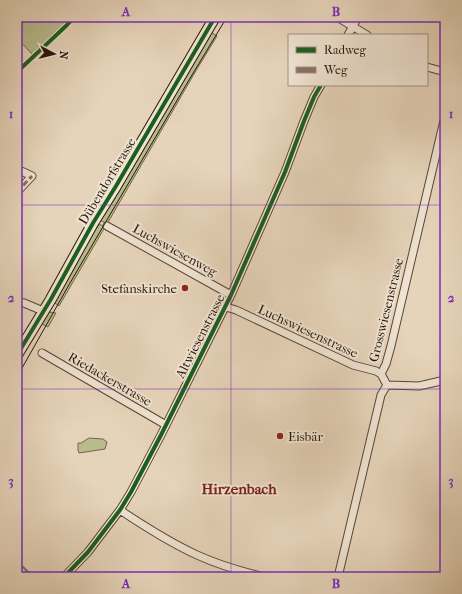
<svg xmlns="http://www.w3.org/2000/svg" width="462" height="594" viewBox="0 0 462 594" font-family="'IM FELL French Canon',serif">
<rect width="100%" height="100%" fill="#e6d4ba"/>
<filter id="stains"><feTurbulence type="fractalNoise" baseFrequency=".005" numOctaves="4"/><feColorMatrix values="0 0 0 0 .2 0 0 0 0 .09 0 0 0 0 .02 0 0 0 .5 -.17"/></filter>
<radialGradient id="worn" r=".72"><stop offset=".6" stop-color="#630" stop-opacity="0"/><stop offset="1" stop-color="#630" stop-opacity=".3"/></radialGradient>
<!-- green -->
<path fill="#b8bc8d" stroke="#70684b" d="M 17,17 L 70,17 L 66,23 L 33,55 L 17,38 Z
M 211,32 L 217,36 L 197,69 L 107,224 L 100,220 Z
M 99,224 L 105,227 L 59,306 L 55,303 L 54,301 L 95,228 L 97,228 Z
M 49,312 L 56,313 L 48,327 L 40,323 Z
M 89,438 L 103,439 L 107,442 L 105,449 L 79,453 L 78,450 L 78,443 L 81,443 Z"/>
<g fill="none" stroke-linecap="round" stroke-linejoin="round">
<!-- stream -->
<path stroke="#6b7672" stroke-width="2" d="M 17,561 L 27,571 L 36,577"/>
<defs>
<path id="street" d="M 337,17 L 367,35
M 348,35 L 358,17
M 427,67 L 445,72
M 17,169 L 32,176 L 17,192
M 107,226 L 231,295
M 17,302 L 24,303 L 43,311
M 226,307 L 236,310 L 353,365 L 376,371 L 381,374
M 42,353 L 166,425
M 387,385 L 381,374 L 386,364 L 391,346 L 445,116
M 387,385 L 419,386 L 445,380
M 120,510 C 144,526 171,543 197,555 C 219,565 243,572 265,577
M 64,577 L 88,552 L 120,510 L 131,492 L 161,435 L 231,295 L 285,172 L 304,121 L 314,97 L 321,85
M 338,577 L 381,395 L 387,385"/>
<path id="secondary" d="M 17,355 L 51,299 L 93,223 L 116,186 L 215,17"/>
</defs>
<!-- street casing -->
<use href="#street" stroke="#574535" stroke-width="9"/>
<!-- secondary casing -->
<use href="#secondary" stroke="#271509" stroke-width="12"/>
<!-- street -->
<use href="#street" stroke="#efe3d2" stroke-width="7"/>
<!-- secondary -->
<use href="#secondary" stroke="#efe3d2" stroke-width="10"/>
<!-- tram -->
<path stroke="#271509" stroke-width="1" d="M 17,377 L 70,283 L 189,80 L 227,17"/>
<!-- quiet -->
<path stroke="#8d6e63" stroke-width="3" stroke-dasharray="6 3" stroke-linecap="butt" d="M 17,192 L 32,176"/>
<defs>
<path id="cycleway" d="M 17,72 L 67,25 L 74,17
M 17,355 L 51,299 L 93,223 L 116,186 L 215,17
M 64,577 L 88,552 L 120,510 L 131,492 L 161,435 L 231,295 L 285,172 L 304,121 L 314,97 L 321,85"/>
</defs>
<!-- cycleway casing -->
<use href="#cycleway" stroke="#efe3d2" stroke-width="6"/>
<!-- cycleway -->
<use href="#cycleway" stroke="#1b5e20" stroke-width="4"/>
</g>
<!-- grid -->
<path fill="none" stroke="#7b2cbf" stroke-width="1" stroke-opacity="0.55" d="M 231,17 L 231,577M 17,205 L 445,205M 17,389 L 445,389"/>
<!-- markers -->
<g fill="#8f2418" stroke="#efe3d2" stroke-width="1.5">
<circle cx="185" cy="288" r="4"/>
<circle cx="280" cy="436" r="4"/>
</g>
<g text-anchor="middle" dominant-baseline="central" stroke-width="4" stroke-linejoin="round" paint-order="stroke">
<!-- street labels -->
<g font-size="13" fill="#271509" stroke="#efe3d2">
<text transform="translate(107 181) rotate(-59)">Dübendorfstrasse</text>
<text transform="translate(175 250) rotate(29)">Luchswiesenweg</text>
<text transform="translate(386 310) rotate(-76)">Grosswiesenstrasse</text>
<text transform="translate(308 331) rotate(25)">Luchswiesenstrasse</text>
<text transform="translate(200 336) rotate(-63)">Altwiesenstrasse</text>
<text transform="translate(110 379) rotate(30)">Riedackerstrasse</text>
</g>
<!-- poi labels -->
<g font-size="13" fill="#271509" stroke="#efe3d2" text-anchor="end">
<text x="177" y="288">Stefanskirche</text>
<text x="288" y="436" text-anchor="start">Eisbär</text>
</g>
<!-- quarter labels -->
<g font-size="15" font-weight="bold" fill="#7a1f14" stroke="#efe3d2">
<text x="239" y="489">Hirzenbach</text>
</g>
</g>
<!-- margin -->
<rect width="462" height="594" fill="none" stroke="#e6d4ba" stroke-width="44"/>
<!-- legend -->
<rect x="288" y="34" width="140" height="52" fill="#efe3d2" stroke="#9f9182"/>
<rect x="296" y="47" width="20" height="6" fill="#1b5e20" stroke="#9f9182"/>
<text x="324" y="54" font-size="12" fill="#271509">Radweg</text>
<rect x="296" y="67" width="20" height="6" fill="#8d6e63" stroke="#9f9182"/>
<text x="324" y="74" font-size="12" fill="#271509">Weg</text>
<!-- north arrow -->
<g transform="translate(54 54) rotate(97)" stroke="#efe3d2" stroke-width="3" paint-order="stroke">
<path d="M0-3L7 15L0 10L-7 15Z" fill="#271509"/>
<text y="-6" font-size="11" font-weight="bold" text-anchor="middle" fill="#271509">N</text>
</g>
<rect x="22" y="22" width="418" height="550" fill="none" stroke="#7b2cbf" stroke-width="1.5"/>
<g font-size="13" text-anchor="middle" font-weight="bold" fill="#7b2cbf">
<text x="126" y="16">A</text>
<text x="336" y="16">B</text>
<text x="11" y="118">1</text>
<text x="451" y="118">1</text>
<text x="11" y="302">2</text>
<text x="451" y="302">2</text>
<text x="11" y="485">3</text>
<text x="451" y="485">3</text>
<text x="126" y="588">A</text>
<text x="336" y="588">B</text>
</g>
<rect width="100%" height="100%" filter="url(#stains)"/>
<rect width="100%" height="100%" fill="url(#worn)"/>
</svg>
